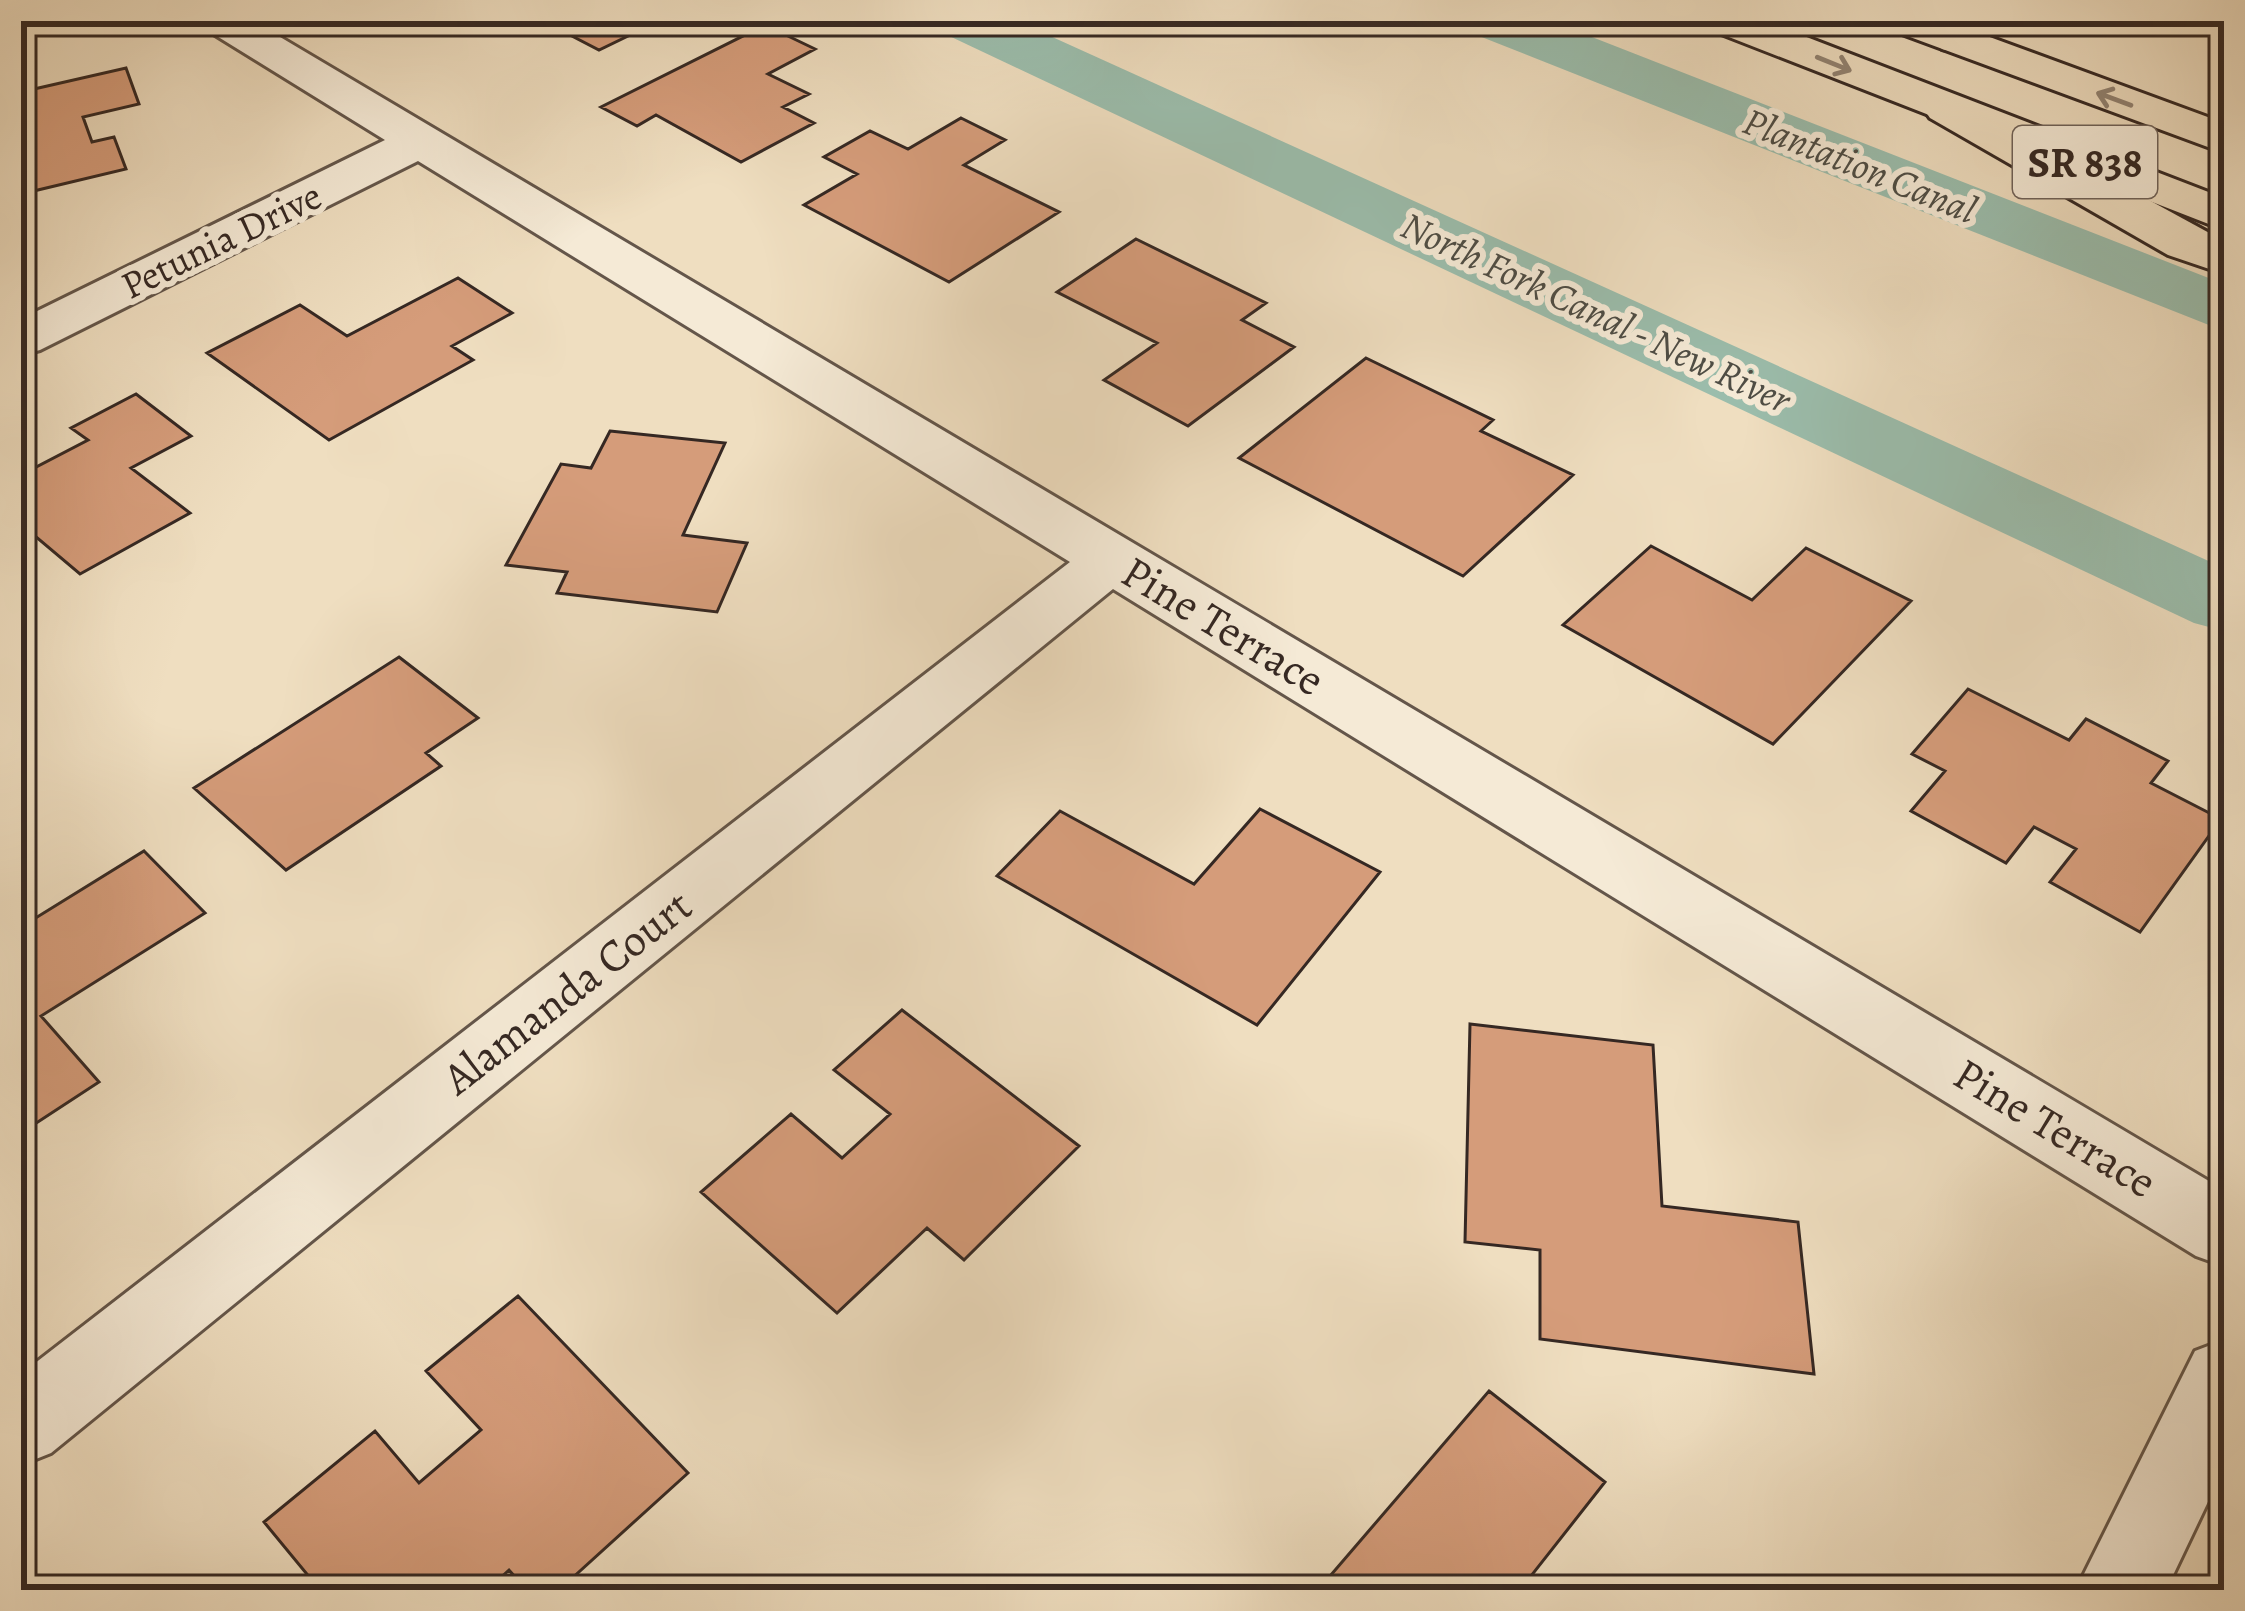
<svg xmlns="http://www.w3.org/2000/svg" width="2245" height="1611" viewBox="0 0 2245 1611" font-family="Alegreya,serif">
<rect width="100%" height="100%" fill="#efdec0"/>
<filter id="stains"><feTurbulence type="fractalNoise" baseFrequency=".00167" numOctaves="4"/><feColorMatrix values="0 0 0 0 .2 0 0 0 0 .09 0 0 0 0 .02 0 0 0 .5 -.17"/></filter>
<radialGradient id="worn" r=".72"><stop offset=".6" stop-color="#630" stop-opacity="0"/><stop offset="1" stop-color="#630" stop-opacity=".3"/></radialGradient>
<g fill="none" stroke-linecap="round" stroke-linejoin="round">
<!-- canal -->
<path fill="#9bbdac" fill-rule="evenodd" d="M 936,21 L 1017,21 L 2224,568 L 2224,631 L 2194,623 L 945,34 Z
M 1465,21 L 1551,21 L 2224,284 L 2224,331 L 1474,34 Z"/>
</g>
<!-- building -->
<path fill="#d59c7a" stroke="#352823" stroke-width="3" d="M 454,21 L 512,21 L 481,35 Z
M 543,21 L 659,21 L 599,50 Z
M 765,25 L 815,49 L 768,74 L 809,94 L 783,107 L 814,123 L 741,162 L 656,115 L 637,126 L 601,107 Z
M 126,68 L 139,104 L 83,117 L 92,142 L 114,137 L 126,169 L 21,194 L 21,92 Z
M 961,118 L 1005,140 L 964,165 L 1059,212 L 949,282 L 804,205 L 857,174 L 824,157 L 870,131 L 908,149 Z
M 1136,239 L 1266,303 L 1242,320 L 1294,347 L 1188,426 L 1104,380 L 1157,343 L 1057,292 Z
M 458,278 L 512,313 L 452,346 L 473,360 L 329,440 L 207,353 L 300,305 L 347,336 Z
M 1366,358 L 1493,420 L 1481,431 L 1573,475 L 1463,576 L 1239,458 Z
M 136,394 L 191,436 L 131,468 L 190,513 L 80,574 L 28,530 L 21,534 L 21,475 L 88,440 L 71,428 Z
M 610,431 L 725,443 L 683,535 L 747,543 L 717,612 L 557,593 L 567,572 L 506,565 L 561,464 L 591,468 Z
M 1651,546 L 1752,600 L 1806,548 L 1911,601 L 1773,744 L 1563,625 Z
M 399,657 L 478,718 L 426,753 L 441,766 L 286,870 L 194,788 Z
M 1968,689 L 2069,740 L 2086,719 L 2168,761 L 2151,783 L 2221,819 L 2140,932 L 2050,882 L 2076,849 L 2034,827 L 2006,863 L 1911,811 L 1945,771 L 1912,754 Z
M 1260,809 L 1380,872 L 1257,1025 L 997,876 L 1060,811 L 1194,884 Z
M 144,851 L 205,913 L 41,1016 L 99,1082 L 21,1133 L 21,927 Z
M 902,1010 L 1079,1146 L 964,1260 L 927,1228 L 837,1313 L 701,1192 L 791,1114 L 842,1158 L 890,1114 L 834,1070 Z
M 1470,1024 L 1653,1045 L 1662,1206 L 1798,1222 L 1814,1374 L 1540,1339 L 1540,1250 L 1465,1242 Z
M 518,1296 L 688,1473 L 559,1590 L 527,1590 L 509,1570 L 487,1590 L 320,1590 L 264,1522 L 375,1431 L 419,1483 L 481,1430 L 426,1371 Z
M 1489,1391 L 1605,1482 L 1520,1590 L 1318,1590 Z"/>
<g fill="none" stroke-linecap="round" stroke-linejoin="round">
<defs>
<path id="minor" d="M 200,21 L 253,21 L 2224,1190 L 2224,1266 L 2196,1256 L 1113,589 L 51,1453 L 21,1465 L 21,1374 L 1070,562 L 418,161 L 40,350 L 21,355 L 21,319 L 385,140 L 207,30 Z
M 1955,21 L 2004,21 C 1989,43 1969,56 1942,49 L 1936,40 Z
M 2224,1340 L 2224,1468 L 2166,1590 L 2076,1590 L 2195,1351 Z"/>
<path id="trunk" d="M 1704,21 L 1765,21 L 2224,198 L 2224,230 L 1711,30 Z
M 1884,21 L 1946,21 L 2224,123 L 2224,153 L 1891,30 Z"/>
<path id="motorway" d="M 1946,94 L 1962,98 L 2224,241 L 2224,274 L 2168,255 L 1930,118 L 1923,108 L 1930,98 Z"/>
</defs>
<!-- minor casing -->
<use href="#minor" stroke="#64564a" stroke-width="6"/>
<!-- trunk casing -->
<use href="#trunk" stroke="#352823" stroke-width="6"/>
<!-- motorway casing -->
<use href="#motorway" stroke="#352823" stroke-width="6"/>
<!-- minor -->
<use href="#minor" fill="#f5ead6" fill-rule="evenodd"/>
<!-- trunk -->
<use href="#trunk" fill="#efdec0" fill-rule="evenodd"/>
<!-- motorway -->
<use href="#motorway" fill="#efdec0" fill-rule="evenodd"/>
</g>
<!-- one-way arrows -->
<defs><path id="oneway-shaft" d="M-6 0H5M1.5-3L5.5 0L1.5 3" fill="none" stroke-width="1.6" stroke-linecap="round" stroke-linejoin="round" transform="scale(3)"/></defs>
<g stroke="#928372">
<use href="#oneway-shaft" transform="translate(1834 64) rotate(22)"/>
<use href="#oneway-shaft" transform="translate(2114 99) rotate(-160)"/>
</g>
<g text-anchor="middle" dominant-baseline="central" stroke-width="12" stroke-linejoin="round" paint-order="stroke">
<!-- far-water labels -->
<g font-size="39" font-style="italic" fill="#4e4d45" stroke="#f5ead6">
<text transform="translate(1860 165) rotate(22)">Plantation Canal</text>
<text transform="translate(1596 312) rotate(25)">North Fork Canal - New River</text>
</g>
<!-- far-street labels -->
<g font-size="39" fill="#352823" stroke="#f5ead6">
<text transform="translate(221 240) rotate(-26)">Petunia Drive</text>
</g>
<!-- shield labels -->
<rect fill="#f5ead6" stroke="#6f6259" stroke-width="3" x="2013" y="126" width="144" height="72" rx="9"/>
<g font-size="42" font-weight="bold" fill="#352823">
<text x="2085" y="162">SR 838</text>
</g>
<!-- street labels -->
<g font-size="45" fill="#352823" stroke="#f5ead6">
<text transform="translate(1223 626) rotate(31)">Pine Terrace</text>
<text transform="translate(567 992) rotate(-38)">Alamanda Court</text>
<text transform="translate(2055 1128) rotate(31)">Pine Terrace</text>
</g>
</g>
<!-- margin -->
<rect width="2245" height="1611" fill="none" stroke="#efdec0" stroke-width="72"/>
<rect x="24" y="24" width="2197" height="1563" fill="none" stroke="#352823" stroke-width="6"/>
<rect x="36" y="36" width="2173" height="1539" fill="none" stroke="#352823" stroke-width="3"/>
<rect width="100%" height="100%" filter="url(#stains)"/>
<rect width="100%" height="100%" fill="url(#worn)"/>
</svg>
